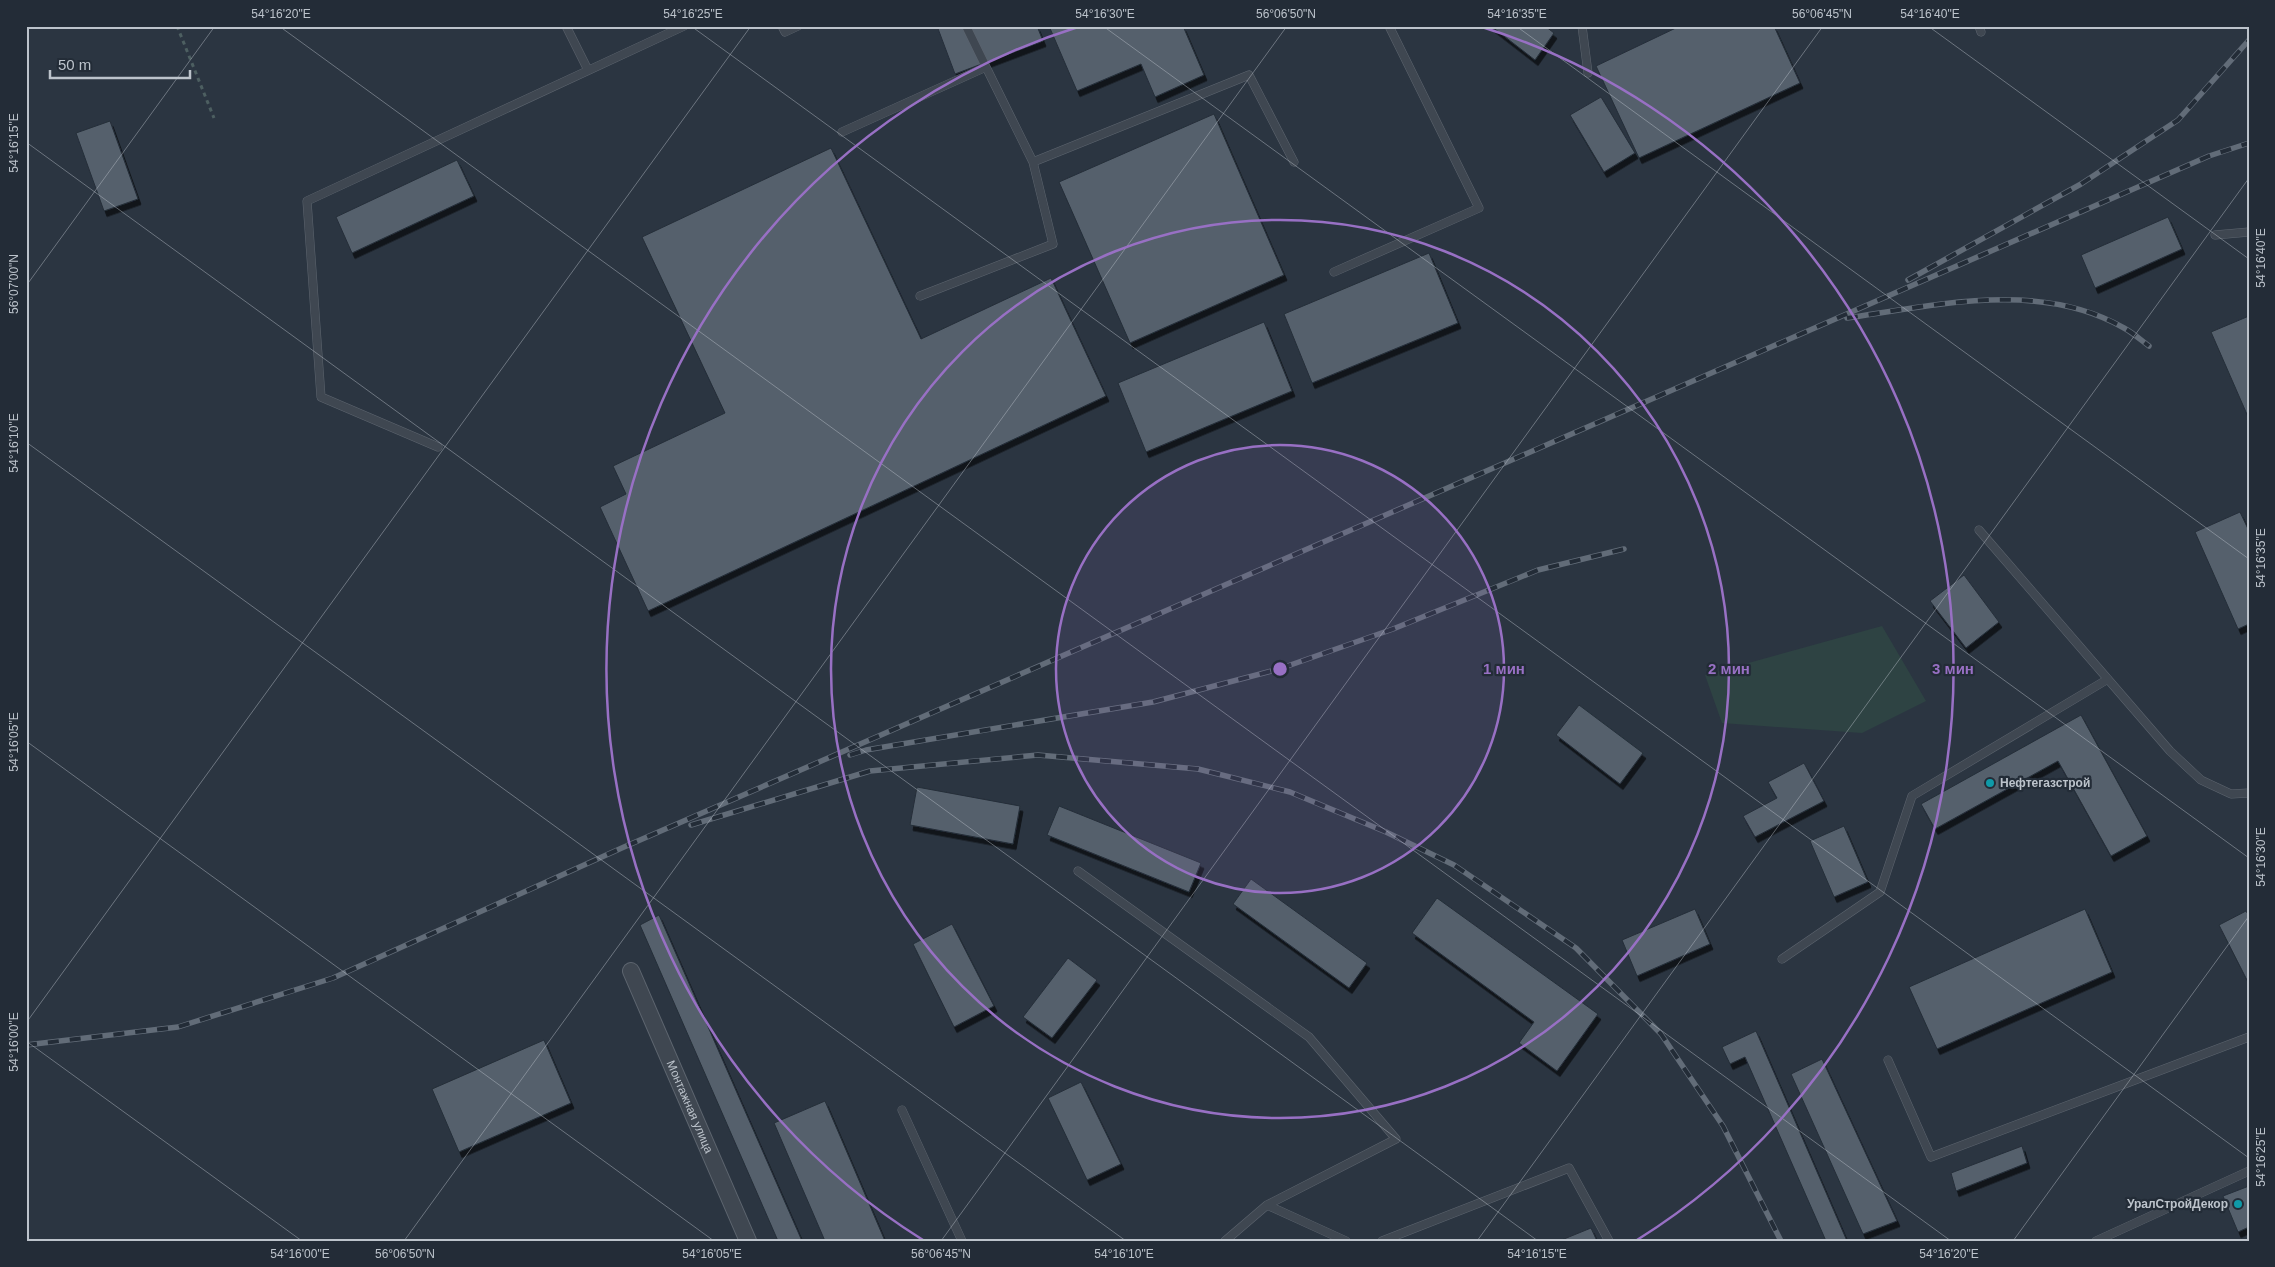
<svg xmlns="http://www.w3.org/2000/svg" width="2275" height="1267" viewBox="0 0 2275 1267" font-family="Helvetica,sans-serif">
<defs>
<filter id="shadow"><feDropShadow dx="3" dy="5.5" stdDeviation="0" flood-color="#0009"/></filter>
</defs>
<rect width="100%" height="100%" fill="#2b3541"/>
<!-- green -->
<path fill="#2e4343" d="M 1882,626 L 1926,701 L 1862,733 L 1722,723 L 1705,675 Z"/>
<!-- building -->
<path fill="#54606c" stroke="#252e39" filter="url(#shadow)" d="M 937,26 L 1037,26 L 1043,41 L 955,74 Z
M 1049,26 L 1183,26 L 1204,75 L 1155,97 L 1141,64 L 1077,91 Z
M 1491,26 L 1545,26 L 1554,33 L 1535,60 Z
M 1680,26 L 1774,26 L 1800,83 L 1639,158 L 1596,66 Z
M 1601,97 L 1635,153 L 1604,172 L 1570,115 Z
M 1214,114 L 1284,275 L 1130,343 L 1059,182 Z
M 110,121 L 138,199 L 104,211 L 76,133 Z
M 831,148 L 921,339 L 1051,278 L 1106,396 L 648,611 L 600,507 L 626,494 L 613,466 L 725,413 L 642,237 Z
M 457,160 L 474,196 L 352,253 L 336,217 Z
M 2168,217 L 2182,249 L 2095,288 L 2081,255 Z
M 1429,253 L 1458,323 L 1312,383 L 1284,314 Z
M 2249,316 L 2249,419 L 2211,332 Z
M 1264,322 L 1292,391 L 1146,452 L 1118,383 Z
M 2240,512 L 2249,531 L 2249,624 L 2238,629 L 2195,532 Z
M 1964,575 L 1999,622 L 1966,648 L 1930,601 Z
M 1579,705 L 1643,753 L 1620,784 L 1556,735 Z
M 2081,715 L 2147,836 L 2111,856 L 2058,761 L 1935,829 L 1921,804 Z
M 1804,763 L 1824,801 L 1755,837 L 1743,816 L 1777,798 L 1768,782 Z
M 917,787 L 1020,806 L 1013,844 L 910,825 Z
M 1059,806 L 1201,863 L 1189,892 L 1047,835 Z
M 1844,826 L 1868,882 L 1834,897 L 1810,841 Z
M 1251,879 L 1367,963 L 1349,988 L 1233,904 Z
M 1437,898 L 1598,1014 L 1557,1071 L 1519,1043 L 1534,1022 L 1412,933 Z
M 1695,909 L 1710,944 L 1637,976 L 1622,940 Z
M 2085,909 L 2112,972 L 1937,1049 L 1909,987 Z
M 2246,911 L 2249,916 L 2249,984 L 2219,925 Z
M 659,915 L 802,1241 L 778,1241 L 640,925 Z
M 952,924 L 994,1006 L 954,1027 L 913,944 Z
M 1068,958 L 1097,980 L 1052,1038 L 1023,1017 Z
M 1756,1031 L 1847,1241 L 1826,1241 L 1745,1057 L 1730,1064 L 1722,1047 Z
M 544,1040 L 571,1103 L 459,1152 L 432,1089 Z
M 1822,1059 L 1897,1221 L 1863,1234 L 1791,1074 Z
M 1081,1082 L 1121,1164 L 1087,1180 L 1048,1098 Z
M 825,1101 L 885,1241 L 825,1241 L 774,1123 Z
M 2022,1146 L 2027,1163 L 1956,1191 L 1951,1173 Z
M 2249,1186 L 2249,1227 L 2238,1232 L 2223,1196 Z
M 1591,1228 L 1597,1241 L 1559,1241 Z"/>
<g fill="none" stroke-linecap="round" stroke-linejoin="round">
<defs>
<path id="service" d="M 566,26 L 588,70
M 782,26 L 785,32 L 798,26
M 1582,26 L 1588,73
M 1979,26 L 1981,32
M 986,67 L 1033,162 L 1249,75 L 1294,162
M 842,132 L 986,67 L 966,26
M 2215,235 L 2249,232
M 1334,272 L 1479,208 L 1389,26
M 920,296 L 1053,244 L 1033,162
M 438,447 L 321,397 L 307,201 L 684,26
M 1979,530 L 2170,751 L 2201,780 L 2231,794 L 2249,793
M 1078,871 L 1309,1037 L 1396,1139 L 1267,1205 L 1225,1241
M 1782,959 L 1880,892 L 1912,796 L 2108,679
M 1888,1060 L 1931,1157 L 2249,1037
M 902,1110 L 962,1241
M 1267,1205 L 1346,1241
M 1382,1241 L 1569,1168 L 1609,1241
M 2096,1241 L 2249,1171"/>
<g id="minor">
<path id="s1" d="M 631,971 L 748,1241"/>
</g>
</defs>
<!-- service casing -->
<use href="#service" stroke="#5d656f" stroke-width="9"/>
<!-- minor casing -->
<use href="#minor" stroke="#5d656f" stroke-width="18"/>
<!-- path -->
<path stroke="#4d5f61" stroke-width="3" stroke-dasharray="4 4" stroke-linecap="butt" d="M 177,26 L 214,118"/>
<!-- service -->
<use href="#service" stroke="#3f4751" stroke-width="8"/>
<!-- minor -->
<use href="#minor" stroke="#3f4751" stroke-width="16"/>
<defs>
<path id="rail" d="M 1908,280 L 2081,184 L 2178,120 L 2249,40
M 1847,318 C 1936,305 2041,280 2124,328 C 2133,333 2141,340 2149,346
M 850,755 L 866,750 L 1153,702 L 1279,669 L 1393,629 L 1538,570 L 1624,549
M 691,825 L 870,771 L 1038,755 L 1198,769 L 1290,792 L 1386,832 L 1454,865 L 1576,948 L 1661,1034 L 1723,1126 L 1781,1241
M 26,1045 L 178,1027 L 333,978 L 624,847 L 2209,156 L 2249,143"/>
</defs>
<!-- rail casing -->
<use href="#rail" stroke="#626c78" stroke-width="5.5"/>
<!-- rail -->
<use href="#rail" stroke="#232c37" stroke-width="4" stroke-dasharray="11" stroke-linecap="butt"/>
</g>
<!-- ticks -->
<path fill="none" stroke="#bcc3cb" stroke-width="1" stroke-opacity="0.45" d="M 279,26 L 1951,1241M 691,26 L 2249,1158M 1103,26 L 2249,858M 1516,26 L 2249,559M 1928,26 L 2249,259M 26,142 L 1538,1241M 26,286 L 215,26M 26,442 L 1126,1241M 26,741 L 714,1241M 26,1023 L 751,26M 26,1041 L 302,1241M 404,1241 L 1287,26M 941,1241 L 1823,26M 1477,1241 L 2249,178M 2013,1241 L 2249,916"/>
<!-- distance rings -->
<circle cx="1280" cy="669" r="224" fill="#9870c4" fill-opacity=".12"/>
<g fill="none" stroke="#9870c4" stroke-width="2.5">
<circle cx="1280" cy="669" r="224"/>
<circle cx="1280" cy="669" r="449"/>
<path d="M923 1240A673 673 0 0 1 1078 27M1482 27A673 673 0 0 1 1637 1240"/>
</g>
<!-- markers -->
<g fill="#0f9aa8" stroke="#232c37" stroke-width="2">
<circle cx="1990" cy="783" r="5"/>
<circle cx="2238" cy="1204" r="5"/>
</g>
<g text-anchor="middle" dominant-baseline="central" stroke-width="4.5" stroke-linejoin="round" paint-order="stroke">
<!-- poi labels -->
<g font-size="12" font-weight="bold" fill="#bcc3cb" stroke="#232c37" text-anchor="start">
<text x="2000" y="783">Нефтегазстрой</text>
<text x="2228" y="1204" text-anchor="end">УралСтройДекор</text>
</g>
<!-- street labels -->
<g font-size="12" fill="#bcc3cb" stroke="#232c37">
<text stroke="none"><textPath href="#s1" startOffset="148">Монтажная улица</textPath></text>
</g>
</g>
<circle cx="1280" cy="669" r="8" fill="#9870c4" stroke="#232c37" stroke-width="2.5"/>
<g font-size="15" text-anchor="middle" font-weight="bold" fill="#9870c4" stroke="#232c37" stroke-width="4.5" stroke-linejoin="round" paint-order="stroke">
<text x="1504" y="674">1 мин</text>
<text x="1729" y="674">2 мин</text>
<text x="1953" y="674">3 мин</text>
</g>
<!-- border -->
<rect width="2275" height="1267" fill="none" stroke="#232c37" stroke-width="55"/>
<!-- scale -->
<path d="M50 70v8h140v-8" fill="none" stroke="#bcc3cb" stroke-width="2.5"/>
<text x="58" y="70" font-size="15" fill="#bcc3cb" stroke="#232c37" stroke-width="4" paint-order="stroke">50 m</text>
<rect x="28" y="28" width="2220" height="1212" fill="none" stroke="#bcc3cb" stroke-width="2"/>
<g font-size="12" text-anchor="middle" fill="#bcc3cb">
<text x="281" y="18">54°16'20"E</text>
<text x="693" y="18">54°16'25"E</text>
<text x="1105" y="18">54°16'30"E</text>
<text x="1286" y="18">56°06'50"N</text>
<text x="1517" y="18">54°16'35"E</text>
<text x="1822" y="18">56°06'45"N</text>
<text x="1930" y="18">54°16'40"E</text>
<text transform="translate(14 143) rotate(-90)" y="4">54°16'15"E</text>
<text transform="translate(2261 258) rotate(-90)" y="4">54°16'40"E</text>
<text transform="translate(14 284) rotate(-90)" y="4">56°07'00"N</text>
<text transform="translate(14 443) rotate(-90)" y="4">54°16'10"E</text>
<text transform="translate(2261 558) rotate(-90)" y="4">54°16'35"E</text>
<text transform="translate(14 742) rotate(-90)" y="4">54°16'05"E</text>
<text transform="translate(2261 857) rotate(-90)" y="4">54°16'30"E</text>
<text transform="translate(14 1042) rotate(-90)" y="4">54°16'00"E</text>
<text transform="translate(2261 1157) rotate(-90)" y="4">54°16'25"E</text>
<text x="300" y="1258">54°16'00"E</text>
<text x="405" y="1258">56°06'50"N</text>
<text x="712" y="1258">54°16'05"E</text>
<text x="941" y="1258">56°06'45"N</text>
<text x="1124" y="1258">54°16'10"E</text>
<text x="1537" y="1258">54°16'15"E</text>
<text x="1949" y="1258">54°16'20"E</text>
</g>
</svg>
